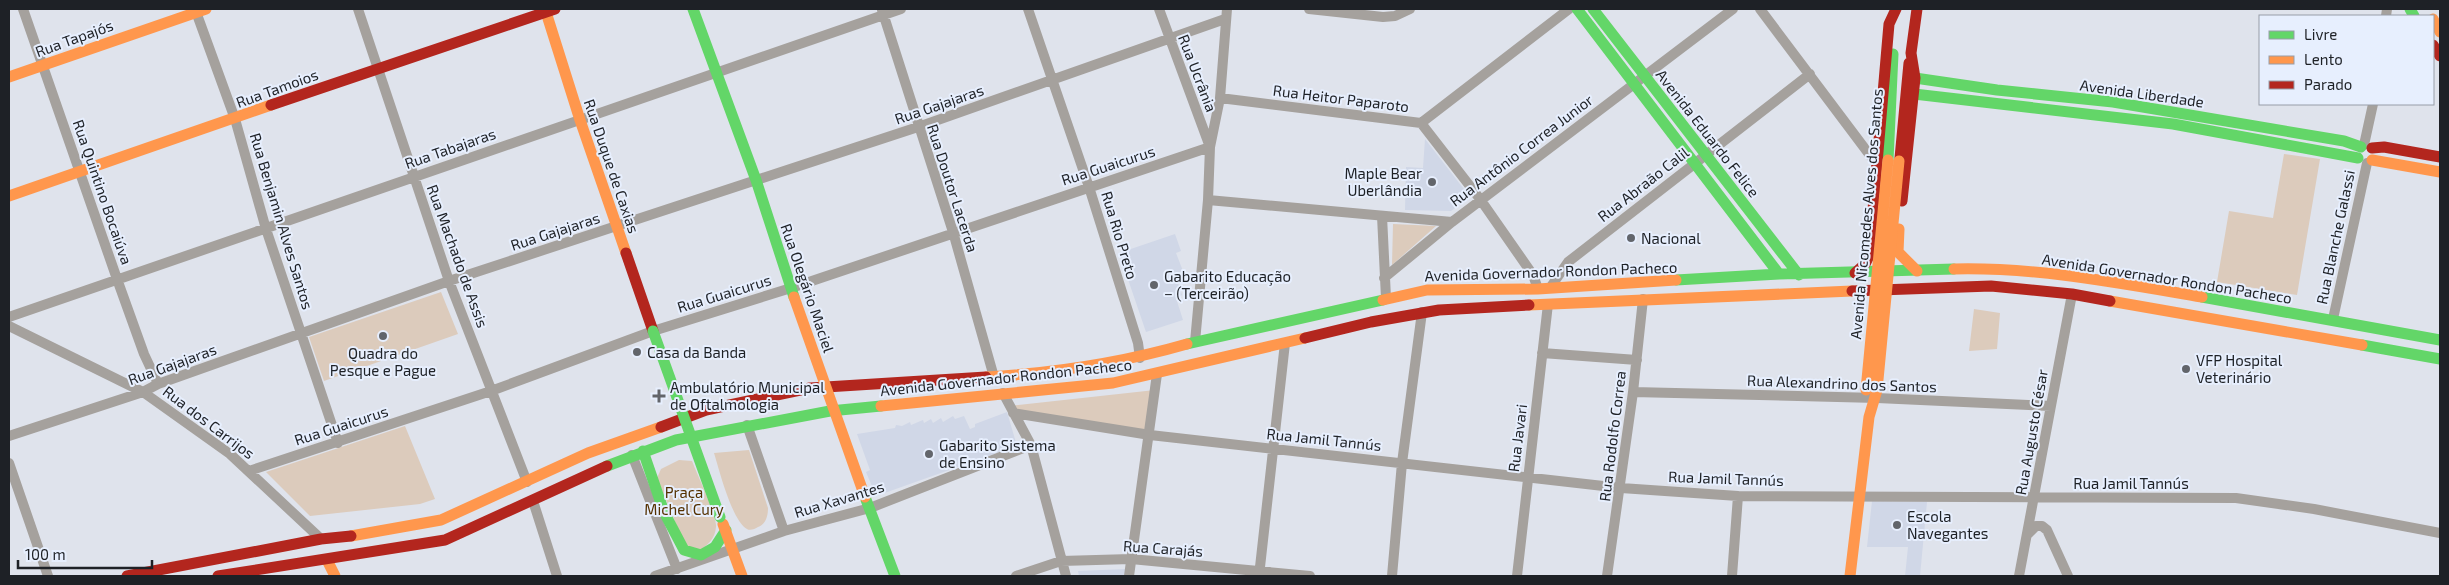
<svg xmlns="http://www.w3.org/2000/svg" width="2449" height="585" viewBox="0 0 2449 585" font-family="'Exo 2',sans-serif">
<rect width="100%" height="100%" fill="#dfe3ec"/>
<!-- built -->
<path fill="#d0d7e7" d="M 1425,139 L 1470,197 L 1451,211 L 1405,210 L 1406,167 L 1423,168 Z
M 1175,234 L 1181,251 L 1176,253 L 1183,271 L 1175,274 L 1182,295 L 1176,298 L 1183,320 L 1146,332 L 1119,253 Z
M 1007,412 L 1017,446 L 876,496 L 866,472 L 870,470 L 857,434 L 895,428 L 896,425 L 902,426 L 910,422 L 911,425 L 923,420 L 924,423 L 931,419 L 933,423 L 941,418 L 943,422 L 953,416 L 955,419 L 964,416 L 970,429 L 975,427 L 975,424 Z
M 1872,501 L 1927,502 L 1920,576 L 1905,576 L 1908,547 L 1867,547 Z
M 1126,569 L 1126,576 L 1079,576 L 1078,571 Z"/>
<!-- green -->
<path fill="#dccbbc" d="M 2284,154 L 2320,159 L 2297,295 L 2217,282 L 2229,211 L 2273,218 Z
M 1393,224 L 1436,226 L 1392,265 Z
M 441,292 L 458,334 L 324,381 L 309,337 Z
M 1974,309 L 2000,313 L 1997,349 L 1969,351 Z
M 1155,390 L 1150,435 L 1013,413 L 1009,406 Z
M 405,426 L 435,499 L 420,504 L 310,516 L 266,472 Z
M 749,450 L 768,508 C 768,516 766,524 758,527 C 755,529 750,531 747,529 C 732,521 719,469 714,453 Z
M 679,460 L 692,461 C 697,474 717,516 716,527 C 715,539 708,545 698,551 L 686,548 L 657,478 L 661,469 Z"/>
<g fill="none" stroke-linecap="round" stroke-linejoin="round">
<!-- street -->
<path stroke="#a5a19d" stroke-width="10" d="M 23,9 L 117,279 L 144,354 L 158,384
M 195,9 L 235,119 L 266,229 L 338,443
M 358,9 L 449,281 L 527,482
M 1028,9 L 1089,187 L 1138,343 L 1140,358
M 1309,9 L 1383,17 L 1395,16 L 1410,9
M 1760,9 L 1878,166
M 882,10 L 953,232 L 994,377
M 2386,16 L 2387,9
M 1220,98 L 1421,123 L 1569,9
M 1421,123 L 1480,199 L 1533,275 L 1538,289
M 2364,145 L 2373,104
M 1208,200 L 1452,222 L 1733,9
M 1382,216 L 1386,298
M 1384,278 L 1452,222
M 1550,288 L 1568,262 L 1810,74
M 9,317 L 901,9
M 2333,319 L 2367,163
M 9,326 L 143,392 L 230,454 L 321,539
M 1195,342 L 1208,200 L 1210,147 L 1220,98 L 1227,9
M 1542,353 L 1637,360
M 1633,392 L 1877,398 L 2051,406
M 1003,393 L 1031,445 L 1066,576
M 1013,413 L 1150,435 L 1621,488 L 1738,496 L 2236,498 L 2314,509 L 2440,533
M 747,425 L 784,531
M 9,436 L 143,392 L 158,384 L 449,281 L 918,127 L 1225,19
M 632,455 L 677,569
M 9,463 L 48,576
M 249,471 L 491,391 L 653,331 L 791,288 L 1210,147 L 1159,9
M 533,501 L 557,576
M 2027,535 L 2036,526 L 2042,526 L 2047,530 L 2068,576
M 655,576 L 784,531 L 870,508 L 1031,445
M 1016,576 L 1061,561 L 1131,559 L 1310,576
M 1129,576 L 1157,374
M 1259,576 L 1285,343
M 1392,576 L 1402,463 L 1422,312
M 1517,576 L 1548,304
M 1607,576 L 1633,392 L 1643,299
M 1732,576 L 1738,496
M 2019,576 L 2072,294"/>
<!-- fast -->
<path stroke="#63d668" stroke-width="11" d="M 693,9 L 756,180 L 794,297
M 1577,9 L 1779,274
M 1593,9 L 1799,275
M 2410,9 L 2414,16
M 1915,78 L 1997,90 L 2113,102 L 2344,141 L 2361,147
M 1914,94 L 2173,124 L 2358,158
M 1888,160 L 1893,54
M 1676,280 L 1779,274 L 1954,269
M 2202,297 L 2440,340
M 1187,344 L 1383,300
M 2362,345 L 2440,359
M 643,451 L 664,512 L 684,550 L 701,555 L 715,547 L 726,530
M 607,466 L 676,440 L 830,411 L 881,406
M 865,497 L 895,576"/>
<!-- slow -->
<path stroke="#ff974d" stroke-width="11" d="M 545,9 L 580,120 L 626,253
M 2433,19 L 2440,32
M 9,77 L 206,9
M 2372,160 L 2440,172
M 9,196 L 271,105
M 1899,229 L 1898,252 L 1917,271
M 1954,269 C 2038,267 2119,283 2202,297
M 1383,300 L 1427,290 L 1538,289 L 1676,280
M 2110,301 L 2362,345
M 1529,305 L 1852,291
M 986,377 C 1054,373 1121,363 1187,344
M 881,406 L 1113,383 L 1305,338
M 723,524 L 742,576
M 351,536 L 441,520 L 588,453 L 661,427
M 327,560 L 335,576
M 1850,576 L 1869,417 L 1877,390"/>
<!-- jam -->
<path stroke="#b3261e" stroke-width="11" d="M 2433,45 L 2440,56
M 271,105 L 555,9
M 2372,148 L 2384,147 L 2440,157
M 1900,158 L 1909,63
M 1902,201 L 1915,78 L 1911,53 L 1917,9
M 626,253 L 653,331
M 1855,273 L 1865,264 L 1869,256 L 1889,24 L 1896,9
M 1852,291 L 1991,286 L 2072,294 L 2110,301
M 1305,338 L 1371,322 L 1439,310 L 1529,305
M 661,427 L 706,410 L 810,388 L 986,377
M 127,576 L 321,539 L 351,536
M 218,576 L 445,540 L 607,466"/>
<!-- fast-bridge -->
<path stroke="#63d668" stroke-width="11" d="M 653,331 L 720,517"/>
<!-- slow-bridge -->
<path stroke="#ff974d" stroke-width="11" d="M 794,297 L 865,497
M 1866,390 L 1888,160
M 1877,390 L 1899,161"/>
</g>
<!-- markers -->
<g fill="#62656b" stroke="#e7effe" stroke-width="2">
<circle cx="1432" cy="182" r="5"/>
<circle cx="1631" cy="238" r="5"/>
<circle cx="1154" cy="285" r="5"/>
<circle cx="383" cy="336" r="5"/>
<circle cx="637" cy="352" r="5"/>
<circle cx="2186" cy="369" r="5"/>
<path d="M656.5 388.5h5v5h5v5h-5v5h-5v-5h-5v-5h5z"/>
<circle cx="929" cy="454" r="5"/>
<circle cx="1897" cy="525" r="5"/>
</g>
<g text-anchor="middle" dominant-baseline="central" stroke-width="4" stroke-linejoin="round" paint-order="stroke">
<!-- street labels -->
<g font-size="15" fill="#1e2126" stroke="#e7effe">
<text transform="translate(74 38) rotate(-20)">Rua Tapajós</text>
<text transform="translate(1198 73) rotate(69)">Rua Ucrânia</text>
<text transform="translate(277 88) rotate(-20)">Rua Tamoios</text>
<text transform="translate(2142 93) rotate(8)">Avenida Liberdade</text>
<text transform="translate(1341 98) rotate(7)">Rua Heitor Paparoto</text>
<text transform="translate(939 104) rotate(-19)">Rua Gajajaras</text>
<text transform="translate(1708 133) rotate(52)">Avenida Eduardo Felice</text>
<text transform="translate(450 148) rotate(-19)">Rua Tabajaras</text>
<text transform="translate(1521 150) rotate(-37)">Rua Antônio Correa Junior</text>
<text transform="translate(1108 165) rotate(-18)">Rua Guaicurus</text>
<text transform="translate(612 166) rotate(71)">Rua Duque de Caxias</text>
<text transform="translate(1643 184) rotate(-38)">Rua Abraão Calil</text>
<text transform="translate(953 188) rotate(72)">Rua Doutor Lacerda</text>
<text transform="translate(103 192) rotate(71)">Rua Quintino Bocaiúva</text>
<text transform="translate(1866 214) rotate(-85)">Avenida Nicomedes Alves dos Santos</text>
<text transform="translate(282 221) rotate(73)">Rua Benjamin Alves Santos</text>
<text transform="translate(555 231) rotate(-18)">Rua Gajajaras</text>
<text transform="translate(1120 235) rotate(73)">Rua Rio Preto</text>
<text transform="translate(2335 237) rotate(-78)">Rua Blanche Galassi</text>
<text transform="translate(458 256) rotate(70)">Rua Machado de Assis</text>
<text transform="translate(1551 271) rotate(-2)">Avenida Governador Rondon Pacheco</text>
<text transform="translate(2167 278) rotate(9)">Avenida Governador Rondon Pacheco</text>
<text transform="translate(808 288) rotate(71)">Rua Olegário Maciel</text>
<text transform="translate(724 293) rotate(-17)">Rua Guaicurus</text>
<text transform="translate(172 364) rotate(-20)">Rua Gajajaras</text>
<text transform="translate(1006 377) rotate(-6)">Avenida Governador Rondon Pacheco</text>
<text transform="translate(1842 383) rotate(2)">Rua Alexandrino dos Santos</text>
<text transform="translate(209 422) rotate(37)">Rua dos Carrijos</text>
<text transform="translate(341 425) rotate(-18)">Rua Guaicurus</text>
<text transform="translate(2031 432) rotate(-80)">Rua Augusto César</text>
<text transform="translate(1612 436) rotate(-83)">Rua Rodolfo Correa</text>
<text transform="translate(1517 438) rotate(-83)">Rua Javari</text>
<text transform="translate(1324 439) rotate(6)">Rua Jamil Tannús</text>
<text transform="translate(1726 478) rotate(2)">Rua Jamil Tannús</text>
<text x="2131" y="483">Rua Jamil Tannús</text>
<text transform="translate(839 499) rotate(-17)">Rua Xavantes</text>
<text transform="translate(1163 548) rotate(4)">Rua Carajás</text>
</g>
<!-- poi labels -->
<g font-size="15" fill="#1e2126" stroke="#e7effe" text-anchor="start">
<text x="1422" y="173" text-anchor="end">Maple Bear<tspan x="1422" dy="17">Uberlândia</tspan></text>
<text x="1641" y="238">Nacional</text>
<text x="1164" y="276">Gabarito Educação<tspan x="1164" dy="17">– (Terceirão)</tspan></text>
<text x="647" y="352">Casa da Banda</text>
<text x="383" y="353" text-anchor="middle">Quadra do<tspan x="383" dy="17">Pesque e Pague</tspan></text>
<text x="2196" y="360">VFP Hospital<tspan x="2196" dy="17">Veterinário</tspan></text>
<text x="670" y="387">Ambulatório Municipal<tspan x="670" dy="17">de Oftalmologia</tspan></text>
<text x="939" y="445">Gabarito Sistema<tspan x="939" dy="17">de Ensino</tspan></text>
<text x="1907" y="516">Escola<tspan x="1907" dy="17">Navegantes</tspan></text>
</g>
<!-- park labels -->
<g font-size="15" fill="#553100" stroke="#e7effe">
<text x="684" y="492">Praça<tspan x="684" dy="17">Michel Cury</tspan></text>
</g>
</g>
<!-- border -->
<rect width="2449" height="585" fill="none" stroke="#1e2126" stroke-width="20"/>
<!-- legend -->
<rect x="2259" y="15" width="175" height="90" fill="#e7effe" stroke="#979da8"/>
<rect x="2269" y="31" width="25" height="8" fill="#63d668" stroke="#979da8"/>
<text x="2304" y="40" font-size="15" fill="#1e2126">Livre</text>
<rect x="2269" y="56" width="25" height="8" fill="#ff974d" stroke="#979da8"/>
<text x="2304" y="65" font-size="15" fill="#1e2126">Lento</text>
<rect x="2269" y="81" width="25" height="8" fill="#b3261e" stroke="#979da8"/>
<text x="2304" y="90" font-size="15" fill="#1e2126">Parado</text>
<!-- scale -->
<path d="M18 560v8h134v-8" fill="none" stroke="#1e2126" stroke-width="2.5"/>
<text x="25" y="560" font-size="15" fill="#1e2126" stroke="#e7effe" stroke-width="4" paint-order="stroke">100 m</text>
</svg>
